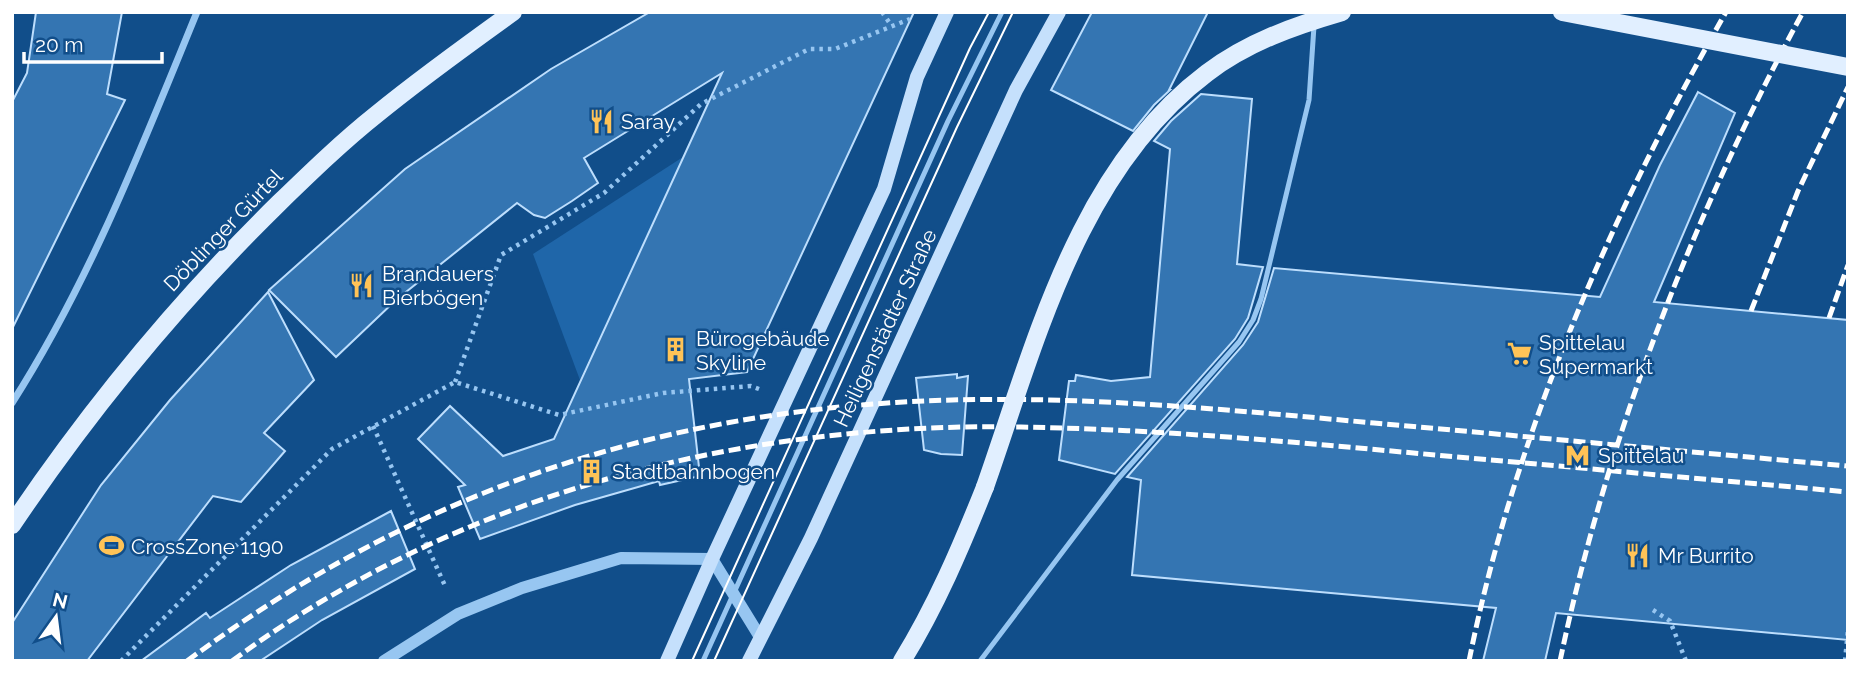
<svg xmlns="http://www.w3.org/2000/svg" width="1860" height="673" viewBox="0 0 1860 673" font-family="Raleway,sans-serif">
<rect width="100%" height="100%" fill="#114e8a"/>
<!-- green -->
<path fill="#1f66a9" d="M 683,157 L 580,380 L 533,254 Z"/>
<!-- building -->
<path fill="#3475b2" stroke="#bddefd" stroke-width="2" d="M 36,12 L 122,12 L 107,94 L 125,100 L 12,329 L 12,102 L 27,73 Z
M 650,12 L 914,12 L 747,372 L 689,379 L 700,476 L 660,485 L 659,481 L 575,505 L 480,539 L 458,487 L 465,485 L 418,439 L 450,406 L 503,456 L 554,439 L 722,73 L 584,158 L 598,183 L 572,201 L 545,218 L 534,215 L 517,203 L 396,300 L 336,357 L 269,290 L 405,169 L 551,69 Z
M 1092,12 L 1208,12 L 1169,90 L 1170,90 L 1154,105 L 1133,131 L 1051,90 Z
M 1698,92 L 1735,113 L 1654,302 L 1848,320 L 1848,640 L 1556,613 L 1545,661 L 1483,661 L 1496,608 L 1132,575 L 1141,480 L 1127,477 L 1243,345 L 1258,322 L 1274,268 L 1600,297 L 1660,165 Z
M 1201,94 L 1252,99 L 1237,264 L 1263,267 L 1248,318 L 1235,339 L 1115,474 L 1059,460 L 1069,381 L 1075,381 L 1076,375 L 1111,381 L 1150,377 L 1170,149 L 1154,141 L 1171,121 Z
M 268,292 L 314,380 L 264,433 L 285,451 L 241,502 L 213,496 L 87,661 L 12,661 L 12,623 L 101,485 L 170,400 Z
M 957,374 L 957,378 L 968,376 L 962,455 L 941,454 L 924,450 L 916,378 Z
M 391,511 L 415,569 L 322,620 L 260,661 L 141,661 L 206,613 L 210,618 L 291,565 Z"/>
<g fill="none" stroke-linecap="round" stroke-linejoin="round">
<!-- path -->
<path stroke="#97c6f1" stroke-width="4.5" stroke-dasharray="3.5 5" stroke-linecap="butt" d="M 882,12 L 891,25
M 455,382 L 501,255 L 604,193 L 701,104 L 809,49 L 835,49 L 910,19
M 373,426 L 446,588
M 1653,610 L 1670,621 L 1686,661
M 121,661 L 332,449 L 455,382 L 559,415 L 663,393 L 751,386 L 759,389
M 1845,661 L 1848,630"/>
<!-- service -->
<path stroke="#97c6f1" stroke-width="5" d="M 703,661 L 948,121 L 1002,12
M 980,661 L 1117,480 L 1239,342 L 1253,320 L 1261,299 L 1309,100 L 1314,26"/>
<!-- minor -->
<path stroke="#97c6f1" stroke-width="7" d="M 12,403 C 90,281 142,146 197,12"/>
<!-- tertiary -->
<path stroke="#97c6f1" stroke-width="12" d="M 384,661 L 458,614 L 522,588 L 621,558 L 712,559 L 760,637"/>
<!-- secondary -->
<path stroke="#c5e0fc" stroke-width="14" d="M 667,661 L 712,559 L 884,189 L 917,77 L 947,12
M 749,661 L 811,538 L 1016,90 L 1059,12"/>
<!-- primary -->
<path stroke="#e1efff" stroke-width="18" d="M 12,525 C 90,409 179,301 279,203 C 311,172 343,141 377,114 C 421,78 467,45 513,12
M 902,661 C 936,606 961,547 985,487"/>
<!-- tram -->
<path stroke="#fff" stroke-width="2" d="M 692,661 L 970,48 L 989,12
M 714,661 L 957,127 L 1013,12"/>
<!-- rail -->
<path stroke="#fff" stroke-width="5" stroke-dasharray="12 5" stroke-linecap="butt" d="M 1751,311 L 1798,191 L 1848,87
M 1829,318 L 1848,265
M 187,661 C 395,507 615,424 874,404 C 1040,391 1208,408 1374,423 C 1532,437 1690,452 1848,466
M 232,661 C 459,493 741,422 1021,427 C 1141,429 1261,439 1380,450 C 1536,464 1692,478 1848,492
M 1469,661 C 1515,433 1611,214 1726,12
M 1560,661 C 1608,434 1693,215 1803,12"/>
<!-- primary-bridge -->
<path stroke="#e1efff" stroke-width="18" d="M 1562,12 L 1848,67
M 985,487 C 1036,342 1078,170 1207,73 C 1248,42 1294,26 1342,12"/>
</g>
<!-- icons -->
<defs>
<symbol id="restaurant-bare" viewBox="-9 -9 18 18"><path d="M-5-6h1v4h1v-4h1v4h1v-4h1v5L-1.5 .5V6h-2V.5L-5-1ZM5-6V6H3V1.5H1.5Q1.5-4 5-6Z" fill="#ffc357" stroke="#114e8a" stroke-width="2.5" paint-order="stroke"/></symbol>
<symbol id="building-bare" viewBox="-9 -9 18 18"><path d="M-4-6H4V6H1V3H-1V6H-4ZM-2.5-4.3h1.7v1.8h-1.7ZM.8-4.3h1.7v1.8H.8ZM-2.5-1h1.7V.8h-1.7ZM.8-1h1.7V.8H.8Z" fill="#ffc357" stroke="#114e8a" stroke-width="2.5" paint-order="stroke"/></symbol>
<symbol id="supermarket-bare" viewBox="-9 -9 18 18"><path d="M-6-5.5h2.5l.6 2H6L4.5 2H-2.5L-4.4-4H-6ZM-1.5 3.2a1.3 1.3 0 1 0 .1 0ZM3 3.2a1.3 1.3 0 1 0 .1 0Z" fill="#ffc357" stroke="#114e8a" stroke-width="2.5" paint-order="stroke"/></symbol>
<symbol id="metro-bare" viewBox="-9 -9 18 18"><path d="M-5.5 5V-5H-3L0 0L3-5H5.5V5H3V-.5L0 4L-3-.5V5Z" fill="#ffc357" stroke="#114e8a" stroke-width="2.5" paint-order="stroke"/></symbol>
<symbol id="stadium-bare" viewBox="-9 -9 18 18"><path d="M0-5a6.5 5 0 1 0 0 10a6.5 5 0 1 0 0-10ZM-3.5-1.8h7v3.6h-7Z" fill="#ffc357" stroke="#114e8a" stroke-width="2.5" paint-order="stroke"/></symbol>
</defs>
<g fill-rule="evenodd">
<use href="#restaurant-bare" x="584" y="104" width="35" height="35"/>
<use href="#restaurant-bare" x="344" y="268" width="35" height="35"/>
<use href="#building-bare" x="658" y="332" width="35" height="35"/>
<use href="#supermarket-bare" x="1502" y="336" width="35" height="35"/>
<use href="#metro-bare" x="1560" y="438" width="35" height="35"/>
<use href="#building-bare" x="574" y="454" width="35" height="35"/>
<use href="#stadium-bare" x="94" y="528" width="35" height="35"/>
<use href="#restaurant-bare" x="1620" y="538" width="35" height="35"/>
</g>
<g text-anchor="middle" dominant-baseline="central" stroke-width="5" stroke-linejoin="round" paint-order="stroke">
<!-- poi labels -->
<g font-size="21" fill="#fff" stroke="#114e8a" text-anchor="start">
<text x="621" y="121">Saray</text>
<text x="382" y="273">Brandauers<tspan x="382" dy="24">Bierbögen</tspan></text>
<text x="696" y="338">Bürogebäude<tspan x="696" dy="24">Skyline</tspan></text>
<text x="1539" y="342">Spittelau<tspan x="1539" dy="24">Supermarkt</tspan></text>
<text x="1598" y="455">Spittelau</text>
<text x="612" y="471">Stadtbahnbogen</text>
<text x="131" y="546">CrossZone 1190</text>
<text x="1658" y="555">Mr Burrito</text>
</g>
<!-- street labels -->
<g font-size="21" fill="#fff" stroke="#114e8a">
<text transform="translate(223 230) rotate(-46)">Döblinger Gürtel</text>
<text transform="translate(885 328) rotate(-65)">Heiligenstädter Straße</text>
</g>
</g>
<!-- border -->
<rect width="1860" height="673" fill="none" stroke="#ffffff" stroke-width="28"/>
<!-- north arrow -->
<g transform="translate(56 617) rotate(14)" stroke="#114e8a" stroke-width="5" paint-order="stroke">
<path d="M0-5L12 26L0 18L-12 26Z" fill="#ffffff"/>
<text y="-10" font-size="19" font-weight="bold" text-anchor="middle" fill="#ffffff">N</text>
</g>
<!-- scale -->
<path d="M24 52v10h138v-10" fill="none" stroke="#ffffff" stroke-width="3.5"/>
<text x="35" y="52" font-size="21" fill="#ffffff" stroke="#114e8a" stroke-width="5" paint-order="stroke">20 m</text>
</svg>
